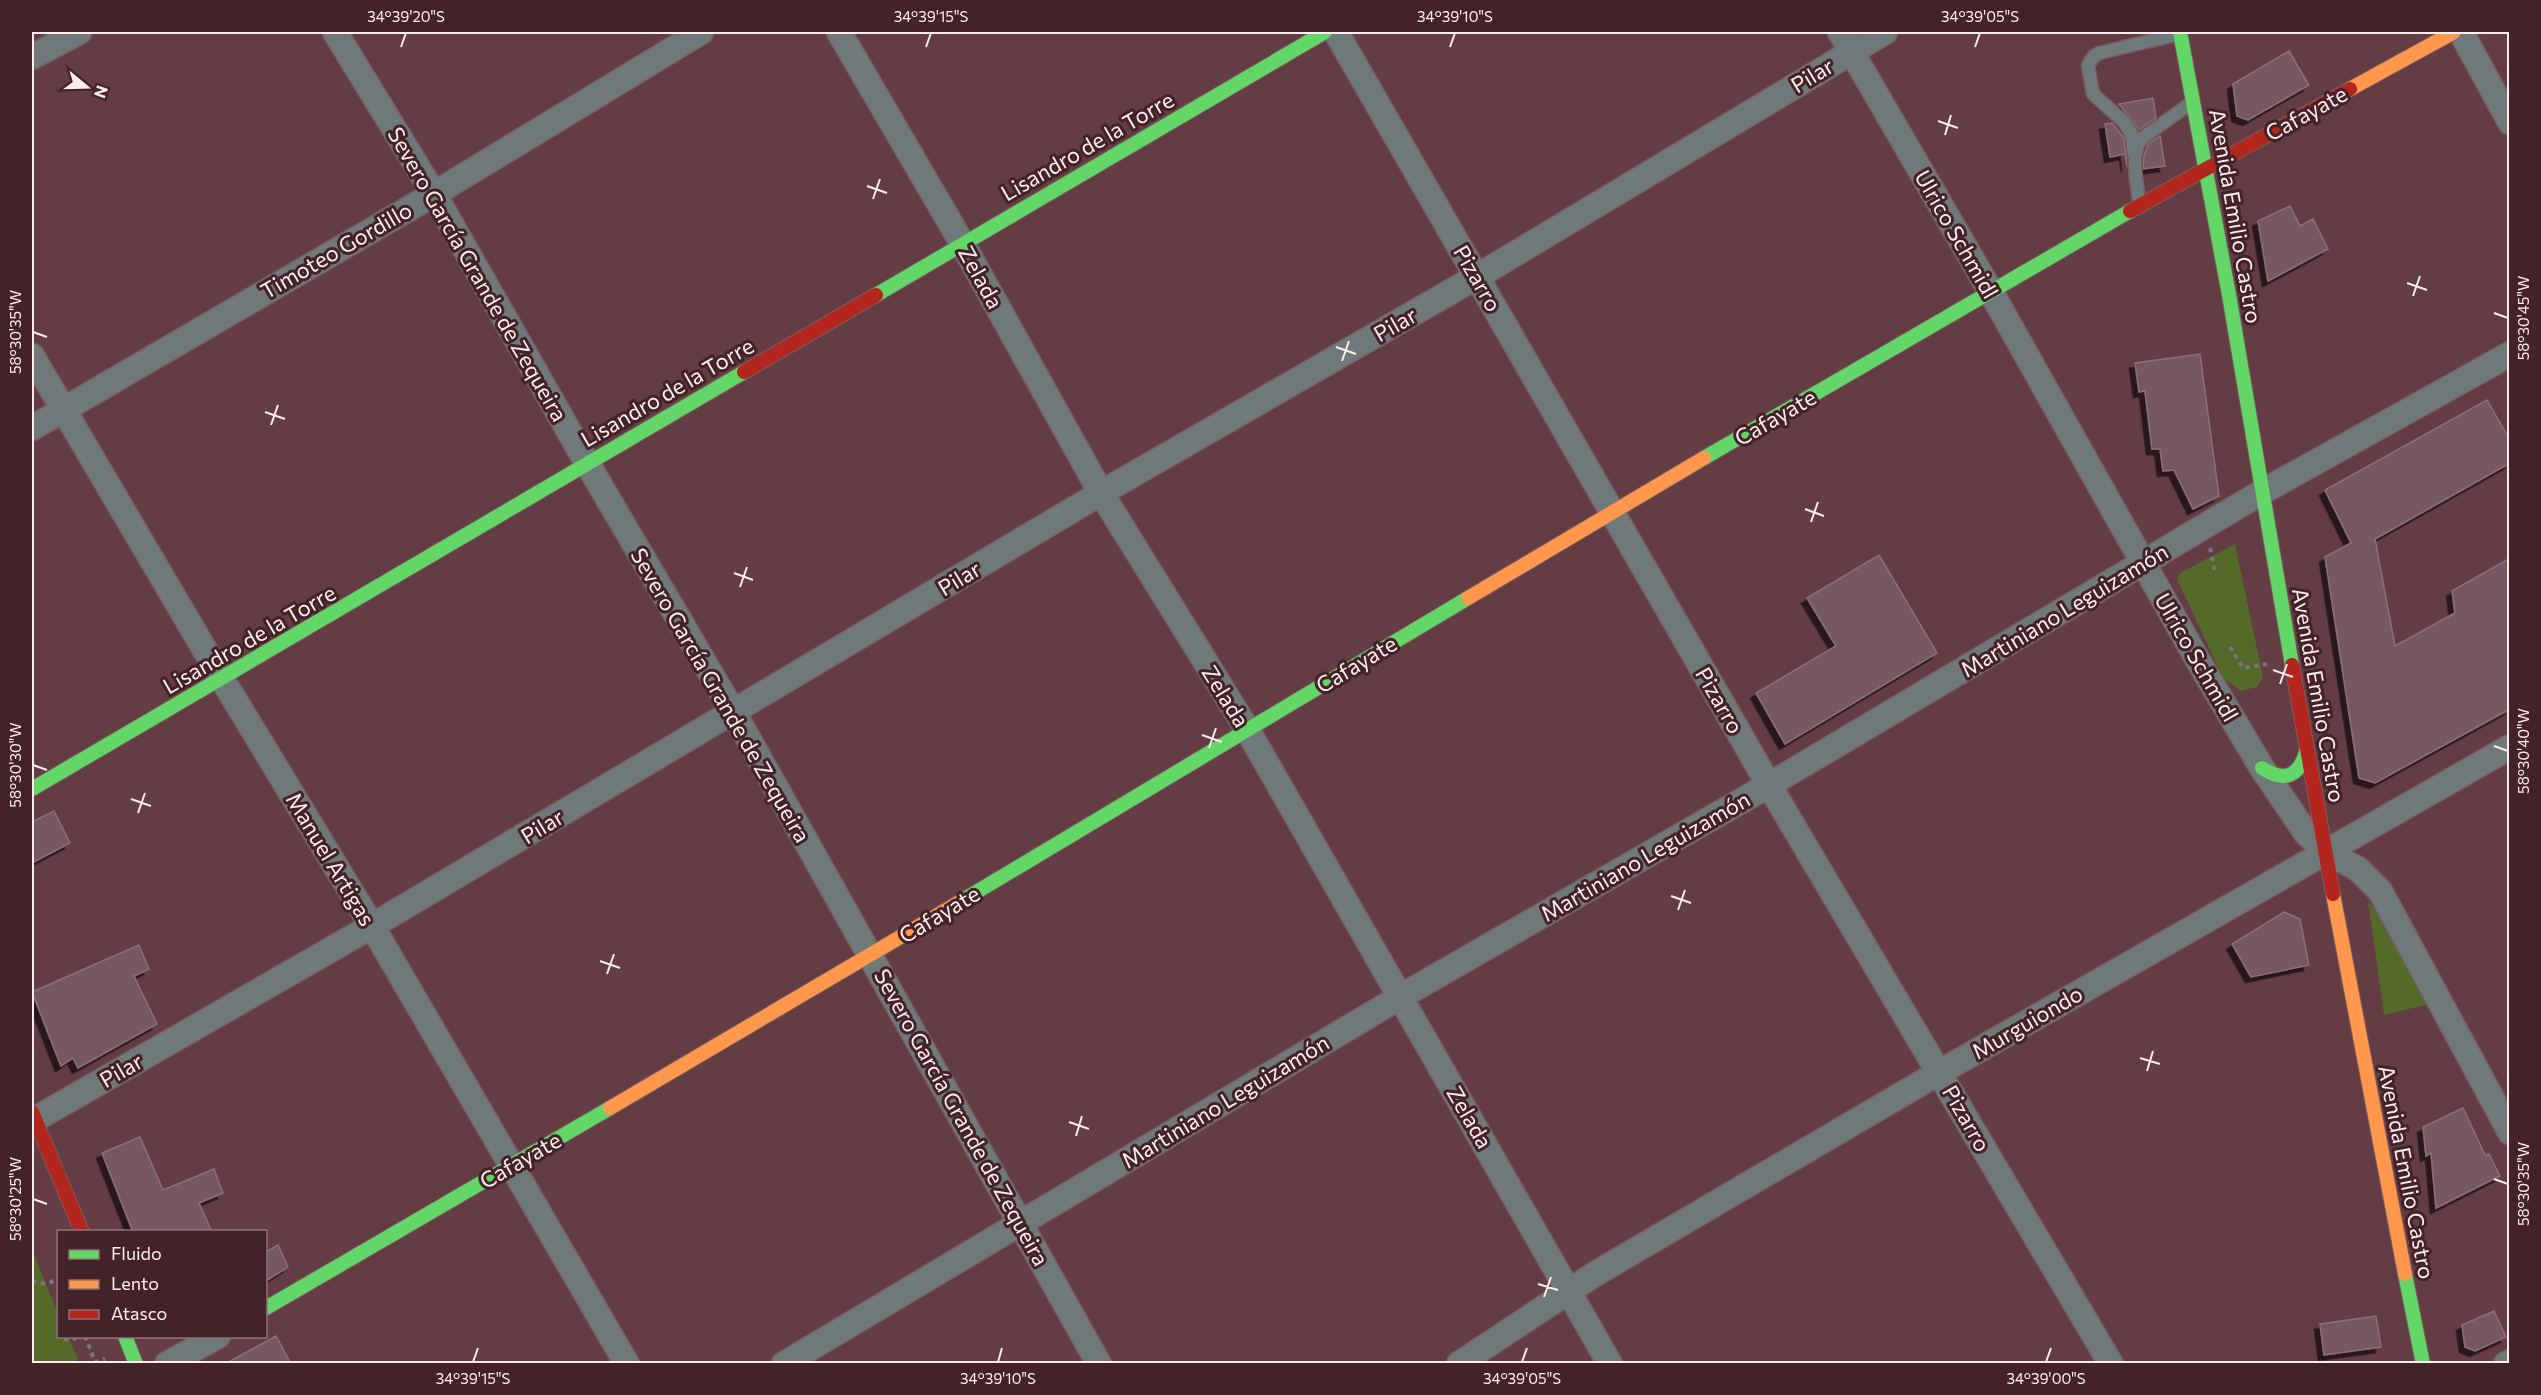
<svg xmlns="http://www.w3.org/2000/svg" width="2541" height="1395" viewBox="0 0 2541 1395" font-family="Commissioner,sans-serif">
<defs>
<filter id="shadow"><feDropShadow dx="-5.5" dy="5.5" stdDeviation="0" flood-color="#0009"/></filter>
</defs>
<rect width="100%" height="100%" fill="#633c44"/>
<!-- green -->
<path fill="#536a29" d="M 2235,544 L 2263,677 L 2257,687 L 2241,691 L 2223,678 L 2177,579 L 2180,573 Z
M 2368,901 L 2379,915 L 2429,1004 L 2384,1015 Z
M 32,1250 L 58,1313 L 58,1336 L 68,1337 L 78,1358 L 76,1363 L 32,1363 Z"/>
<!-- building -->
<path fill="#765862" stroke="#8d6e78" stroke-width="1.5" filter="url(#shadow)" d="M 2289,51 L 2309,85 L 2248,120 L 2237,116 L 2233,84 Z
M 2153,98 L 2156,118 L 2139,130 L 2119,104 Z
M 2112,123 L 2124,138 L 2127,167 L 2125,154 L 2110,157 L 2105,124 Z
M 2160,136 L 2165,166 L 2143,169 L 2144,155 L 2148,144 Z
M 2290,206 L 2300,226 L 2313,219 L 2328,249 L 2268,281 L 2258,221 Z
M 2200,354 L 2219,496 L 2193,509 L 2174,470 L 2163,471 L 2160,449 L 2152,449 L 2145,391 L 2139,392 L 2135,363 Z
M 2487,400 L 2510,440 L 2510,463 L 2375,539 L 2395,646 L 2455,613 L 2452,591 L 2510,558 L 2510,709 L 2375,783 L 2359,778 L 2325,557 L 2351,543 L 2325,490 Z
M 1879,555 L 1937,653 L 1785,744 L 1756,693 L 1836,646 L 1807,598 Z
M 54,811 L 70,843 L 32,863 L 32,822 Z
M 2284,912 L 2300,919 L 2309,965 L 2251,977 L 2232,944 Z
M 139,945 L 149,969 L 134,976 L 157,1024 L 78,1068 L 73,1058 L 61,1066 L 32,992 Z
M 2463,1108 L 2485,1155 L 2489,1154 L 2500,1176 L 2436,1208 L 2431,1153 L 2426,1156 L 2423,1127 Z
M 140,1137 L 163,1190 L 214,1169 L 223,1193 L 199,1203 L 212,1232 L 133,1232 L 102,1153 Z
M 278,1245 L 288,1267 L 266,1281 L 266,1252 Z
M 2494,1311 L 2506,1337 L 2475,1351 L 2465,1347 L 2462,1325 Z
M 2376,1316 L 2381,1347 L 2324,1355 L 2320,1324 Z
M 276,1336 L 291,1364 L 225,1364 Z"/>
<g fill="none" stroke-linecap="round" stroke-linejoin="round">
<defs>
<path id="lane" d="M 2134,154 L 2132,135 L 2124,122 L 2093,94 L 2088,66 L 2093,57 L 2099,53 L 2179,34
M 2139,202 C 2137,181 2130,157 2141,139 L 2191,103"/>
<path id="street" d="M 335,32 L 434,194 L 587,463 L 734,713 L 1099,1364
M 839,32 L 962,243 L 1101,493 L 1247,729 L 1610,1364
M 1336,32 L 1769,785 L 2111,1364
M 1840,32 L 1991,292 L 2200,664 L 2262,768 L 2306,833 L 2325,851 L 2358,869 L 2380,891 L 2510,1132
M 2461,32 L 2510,122
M 32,57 L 79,32
M 32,356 L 222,679 L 372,926 L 627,1364
M 32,428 L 434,194 L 701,32
M 32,1121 L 372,926 L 1101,493 L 1478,276 L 1885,32
M 167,1364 L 218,1336
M 784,1364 L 1400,997 L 1769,785 L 2262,492 L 2510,354
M 1459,1364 L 1595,1274 L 1940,1072 L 2510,747
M 2506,1364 L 2510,1362"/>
<path id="fast" d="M 2180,32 L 2229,295 L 2292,665
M 876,295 L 1325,32
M 1704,458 L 2130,211
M 2262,768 C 2286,784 2300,775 2307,749
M 32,789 L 744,372
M 958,903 L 1468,598
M 2405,1274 L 2423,1364
M 266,1308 L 610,1108
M 125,1336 L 136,1364"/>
<path id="slow" d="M 2350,89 L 2454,32
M 1468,598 L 1704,458
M 2333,894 L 2405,1274
M 610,1108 L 958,903"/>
<path id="jam" d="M 2130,211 L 2350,89
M 744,372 L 876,295
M 2292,665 L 2333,894
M 32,1112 L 82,1232"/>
</defs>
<!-- lane casing -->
<use href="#lane" stroke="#785c61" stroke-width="15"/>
<!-- street casing -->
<use href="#street" stroke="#785c61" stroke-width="27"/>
<!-- fast casing -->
<use href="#fast" stroke="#785c61" stroke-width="16"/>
<!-- slow casing -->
<use href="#slow" stroke="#785c61" stroke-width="16"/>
<!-- jam casing -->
<use href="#jam" stroke="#785c61" stroke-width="16"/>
<!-- path -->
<path stroke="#797778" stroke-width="4" stroke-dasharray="4.5 4.5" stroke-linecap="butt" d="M 2210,548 L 2215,573
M 2230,647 L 2243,668 L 2267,664
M 32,1281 L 46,1284 L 58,1279
M 85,1336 L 95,1362 L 105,1359
M 64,1339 L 70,1340 L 81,1336"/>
<!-- lane -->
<use href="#lane" stroke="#70797a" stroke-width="12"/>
<!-- street -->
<use href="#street" stroke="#70797a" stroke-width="24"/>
<!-- fast -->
<use href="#fast" stroke="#63d668" stroke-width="14"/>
<!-- slow -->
<use href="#slow" stroke="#ff974d" stroke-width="14"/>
<!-- jam -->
<use href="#jam" stroke="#b3261e" stroke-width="14"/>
</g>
<!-- ticks -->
<path fill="none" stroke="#feecee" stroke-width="2" d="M 401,47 L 406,33M 926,47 L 931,33M 1450,47 L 1455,33M 1975,47 L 1980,33M 1938,121 L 1958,128M 1945,135 L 1951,115M 867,186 L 887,193M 873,199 L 880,179M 2407,283 L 2427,290M 2413,296 L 2420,276M 2494,313 L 2508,318M 33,332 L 47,337M 1336,347 L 1356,354M 1342,361 L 1349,341M 265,412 L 285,419M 271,425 L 278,405M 1805,509 L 1824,516M 1811,522 L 1818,502M 734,573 L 753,580M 740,587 L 747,567M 2273,670 L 2293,677M 2280,684 L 2287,664M 1202,735 L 1222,742M 2494,746 L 2508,751M 1209,748 L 1216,728M 33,765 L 47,770M 131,799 L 151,806M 138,813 L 145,793M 1671,896 L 1691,903M 1678,910 L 1685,890M 600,961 L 620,968M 607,974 L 614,954M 2140,1058 L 2160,1064M 2147,1071 L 2153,1051M 1069,1122 L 1089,1129M 1076,1136 L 1082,1116M 2494,1179 L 2508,1184M 33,1199 L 47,1204M 1538,1284 L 1558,1290M 1544,1297 L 1551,1277M 473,1362 L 478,1348M 998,1362 L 1002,1348M 1522,1362 L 1527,1348M 2046,1362 L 2051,1348"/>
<g text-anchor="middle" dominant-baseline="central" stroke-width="6" stroke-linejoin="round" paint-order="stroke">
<!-- street labels -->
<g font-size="22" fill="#feecee" stroke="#432228">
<text transform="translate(1812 75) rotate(-31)">Pilar</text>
<text transform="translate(2306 113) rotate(-29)">Cafayate</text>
<text transform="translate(1087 146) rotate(-30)">Lisandro de la Torre</text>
<text transform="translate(2236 216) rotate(80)">Avenida Emilio Castro</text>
<text transform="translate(1957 234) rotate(60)">Ulrico Schmidl</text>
<text transform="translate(336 250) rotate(-30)">Timoteo Gordillo</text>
<text transform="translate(478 274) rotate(60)">Severo García Grande de Zequeira</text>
<text transform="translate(981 277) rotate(61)">Zelada</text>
<text transform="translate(1478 278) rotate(60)">Pizarro</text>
<text transform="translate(1395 324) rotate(-30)">Pilar</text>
<text transform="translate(667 392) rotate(-30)">Lisandro de la Torre</text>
<text transform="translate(1775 417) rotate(-30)">Cafayate</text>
<text transform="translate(959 578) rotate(-31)">Pilar</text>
<text transform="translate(2064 610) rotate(-31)">Martiniano Leguizamón</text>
<text transform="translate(249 639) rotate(-30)">Lisandro de la Torre</text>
<text transform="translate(2197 657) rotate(60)">Ulrico Schmidl</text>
<text transform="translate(1356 664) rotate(-31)">Cafayate</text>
<text transform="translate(721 695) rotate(60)">Severo García Grande de Zequeira</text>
<text transform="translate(2319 695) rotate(80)">Avenida Emilio Castro</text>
<text transform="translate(1226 696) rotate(58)">Zelada</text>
<text transform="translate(1720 700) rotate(60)">Pizarro</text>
<text transform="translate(542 826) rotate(-31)">Pilar</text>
<text transform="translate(1645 856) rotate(-30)">Martiniano Leguizamón</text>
<text transform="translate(331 859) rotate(59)">Manuel Artigas</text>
<text transform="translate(939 914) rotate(-31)">Cafayate</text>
<text transform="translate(2027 1022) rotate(-30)">Murguiondo</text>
<text transform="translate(121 1070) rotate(-30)">Pilar</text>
<text transform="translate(1225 1101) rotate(-31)">Martiniano Leguizamón</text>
<text transform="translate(962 1117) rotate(61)">Severo García Grande de Zequeira</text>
<text transform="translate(1470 1117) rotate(60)">Zelada</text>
<text transform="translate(1967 1118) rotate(60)">Pizarro</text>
<text transform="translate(520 1160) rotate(-30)">Cafayate</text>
<text transform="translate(2407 1172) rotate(79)">Avenida Emilio Castro</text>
</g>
</g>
<!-- border -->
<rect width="2541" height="1395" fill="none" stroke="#432228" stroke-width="66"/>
<!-- legend -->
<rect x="57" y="1230" width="210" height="108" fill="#432228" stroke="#8e7377" stroke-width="1.5"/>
<rect x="69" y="1250" width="30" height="9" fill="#63d668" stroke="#8e7377" stroke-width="1.5"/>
<text x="111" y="1260" font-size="18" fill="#feecee">Fluido</text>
<rect x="69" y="1280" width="30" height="9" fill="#ff974d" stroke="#8e7377" stroke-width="1.5"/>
<text x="111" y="1290" font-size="18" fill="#feecee">Lento</text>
<rect x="69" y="1310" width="30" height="9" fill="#b3261e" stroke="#8e7377" stroke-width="1.5"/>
<text x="111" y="1320" font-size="18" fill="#feecee">Atasco</text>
<!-- north arrow -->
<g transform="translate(87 87) rotate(109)" stroke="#432228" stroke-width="4.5" paint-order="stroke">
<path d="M0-4.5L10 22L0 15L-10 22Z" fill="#feecee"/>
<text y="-9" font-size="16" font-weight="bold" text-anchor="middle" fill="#feecee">N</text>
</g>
<rect x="33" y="33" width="2475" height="1329" fill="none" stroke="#feecee" stroke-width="2"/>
<g font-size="15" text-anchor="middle" fill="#feecee">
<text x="406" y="22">34°39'20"S</text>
<text x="931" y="22">34°39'15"S</text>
<text x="1455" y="22">34°39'10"S</text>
<text x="1980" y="22">34°39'05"S</text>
<text transform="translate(2524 318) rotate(-90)" y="5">58°30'45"W</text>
<text transform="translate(16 332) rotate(-90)" y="5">58°30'35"W</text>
<text transform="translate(2524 751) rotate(-90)" y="5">58°30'40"W</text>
<text transform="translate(16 765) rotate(-90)" y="5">58°30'30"W</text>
<text transform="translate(2524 1184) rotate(-90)" y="5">58°30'35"W</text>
<text transform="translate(16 1199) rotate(-90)" y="5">58°30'25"W</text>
<text x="473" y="1384">34°39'15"S</text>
<text x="998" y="1384">34°39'10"S</text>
<text x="1522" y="1384">34°39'05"S</text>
<text x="2046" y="1384">34°39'00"S</text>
</g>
</svg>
